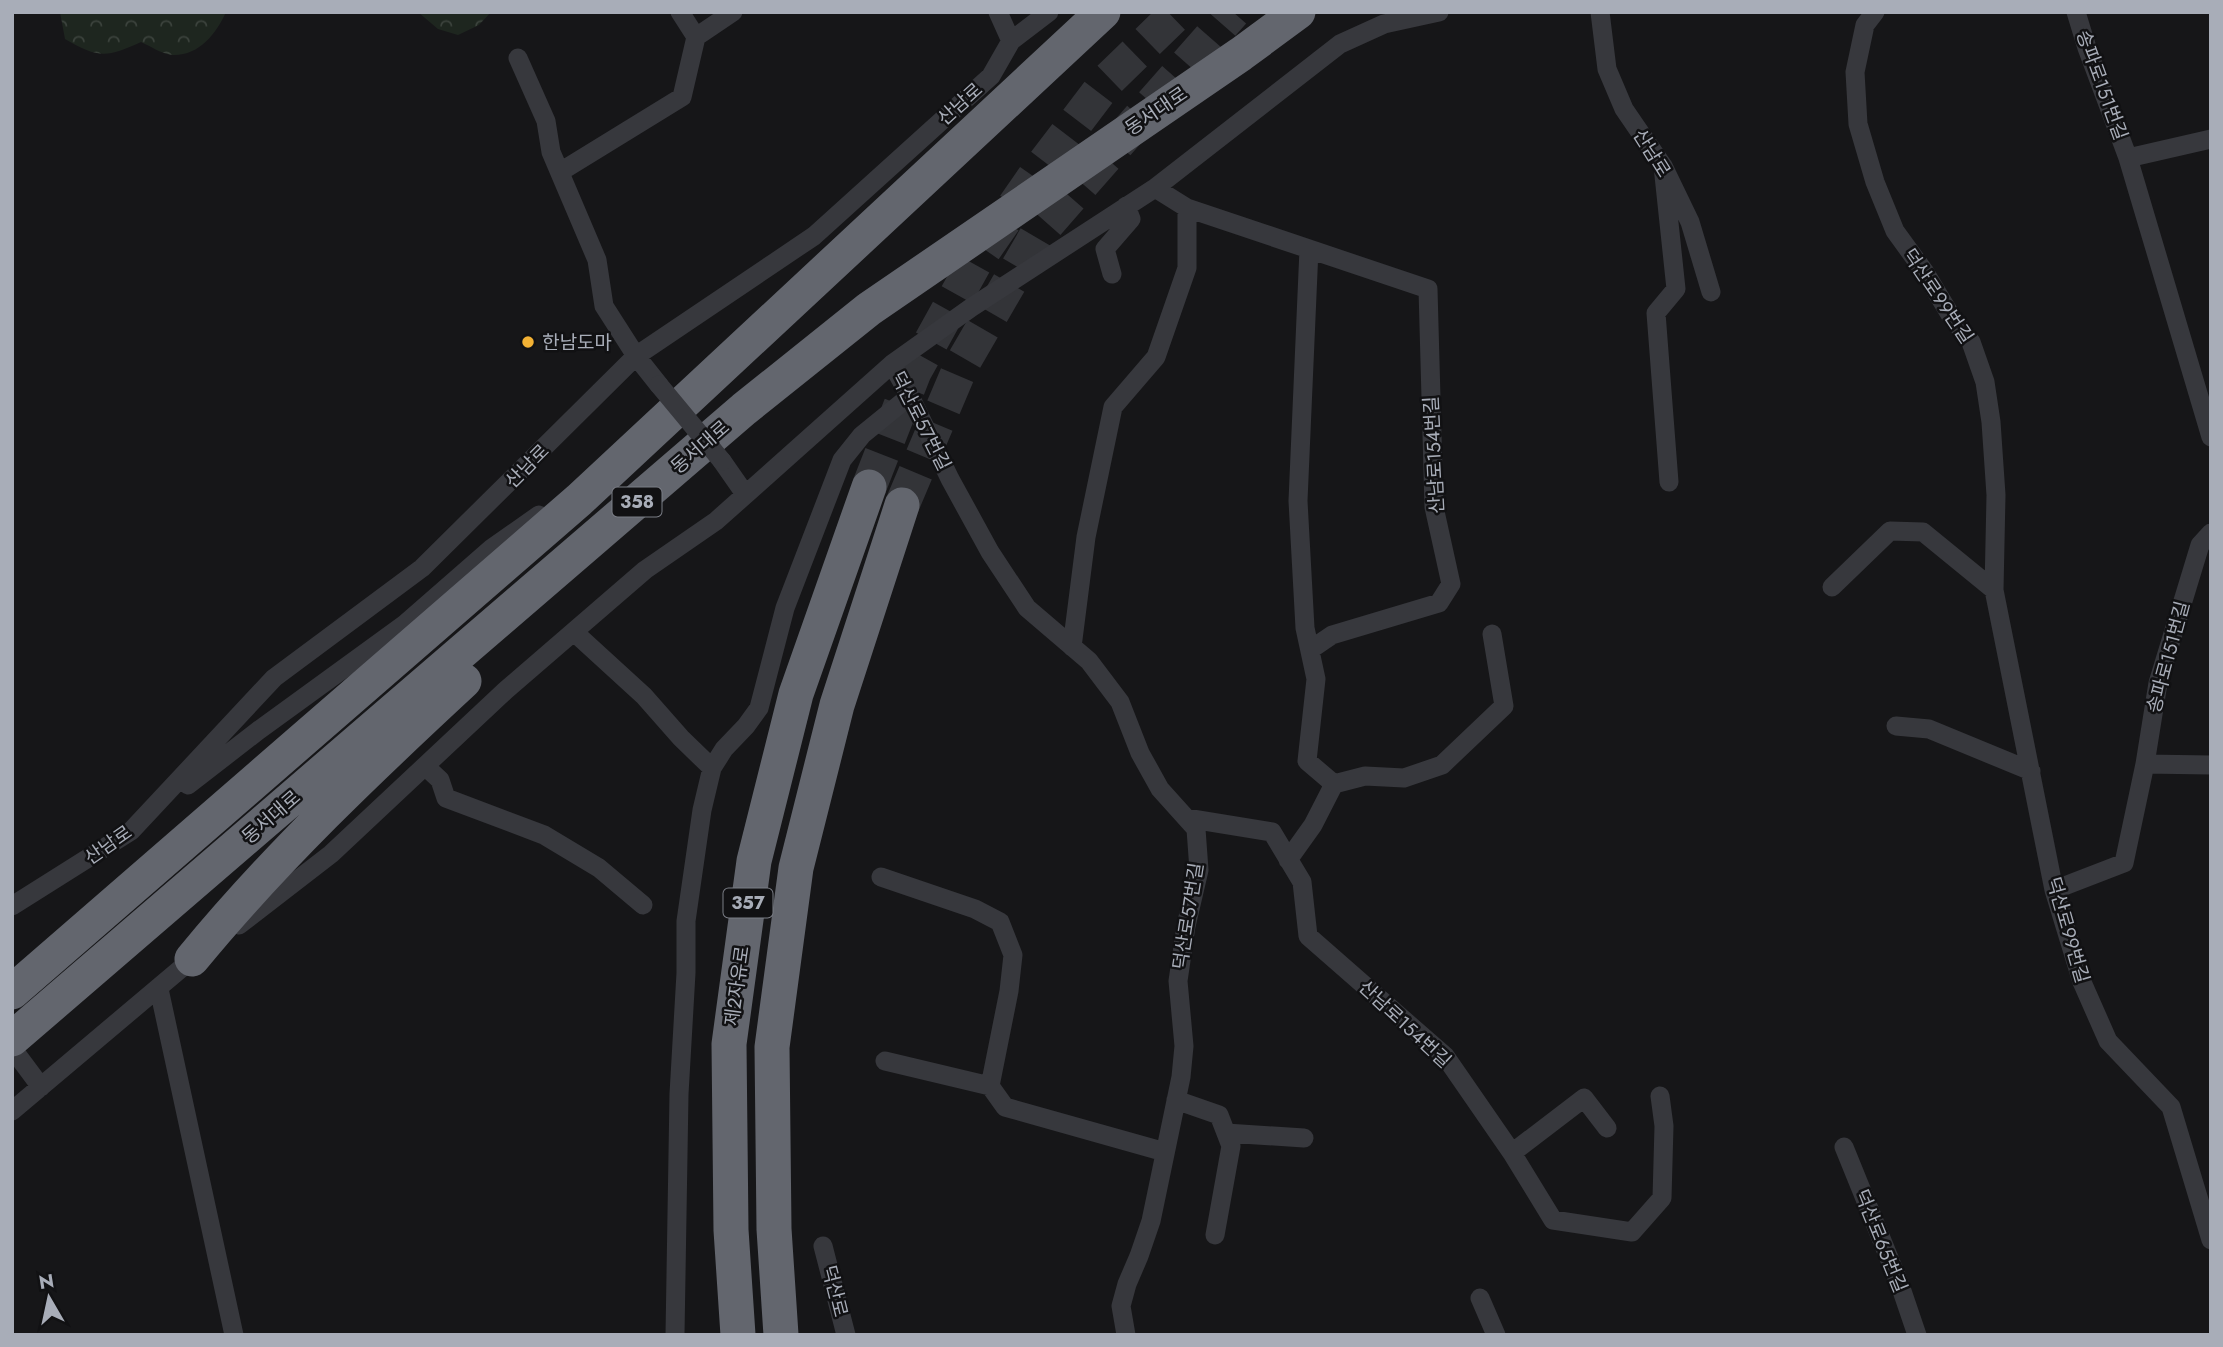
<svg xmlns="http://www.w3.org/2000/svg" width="2223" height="1347" viewBox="0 0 2223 1347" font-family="Jost,'Noto Sans KR',sans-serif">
<defs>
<pattern id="forest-crowns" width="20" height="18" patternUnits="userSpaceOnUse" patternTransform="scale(1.75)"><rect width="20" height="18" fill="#1e261f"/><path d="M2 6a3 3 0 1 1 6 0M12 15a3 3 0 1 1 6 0" fill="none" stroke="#3c433d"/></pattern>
</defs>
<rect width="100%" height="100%" fill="#161618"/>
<!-- forest -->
<path fill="url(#forest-crowns)" d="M 60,12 L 226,12 C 216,34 199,56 172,55 C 162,54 150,46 141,42 C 106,58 98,58 65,39 Z
M 418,12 L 491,12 L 479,25 L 458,35 L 438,29 Z"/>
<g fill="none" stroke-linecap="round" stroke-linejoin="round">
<!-- highway-tunnel -->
<path stroke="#333438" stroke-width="35" stroke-dasharray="35 18" stroke-linecap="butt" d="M 869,487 L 914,372 L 974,264 L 1040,169 L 1108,80 L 1178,12
M 902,505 L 961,366 L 1037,235 L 1233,12"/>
<!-- street -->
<path stroke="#37383d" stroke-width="19" d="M 998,12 L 1011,41
M 1600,12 L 1607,69 L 1624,109 L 1663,166 L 1690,222 L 1711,292
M 1875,12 L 1865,25 L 1855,72 L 1858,124 L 1875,182 L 1895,231 L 1924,271 L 1951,316 L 1971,342 L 1985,382 L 1991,422 L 1996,495 L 1994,590 L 2054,890 L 2082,982 L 2108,1041 L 2171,1107 L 2211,1240
M 2076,12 L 2087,48 L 2128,158 L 2211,437
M 696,37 L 733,12
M 518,58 L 546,121 L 551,152 L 597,260 L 604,306 L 636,356 L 659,385
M 2128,158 L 2211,139
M 1663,166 L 1676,289 L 1656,313 L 1669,482
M 560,172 L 682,97 L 696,37 L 680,12
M 1155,188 L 1187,208 L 1428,289 L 1434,507 L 1451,584 L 1439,603 L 1332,635 L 1310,650
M 1112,274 L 1105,249 L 1131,219 L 1126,206
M 892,364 L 910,396 L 950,479 L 990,552 L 1027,608 L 1089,661 L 1120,702 L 1140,753 L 1160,789 L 1196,829 L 1199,870 L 1186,926 L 1178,981 L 1184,1046 L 1181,1077 L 1151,1221 L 1139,1256 L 1127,1284 L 1121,1306 L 1126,1335
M 722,461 L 745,494
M 2211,533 L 2200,545 L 2158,683 L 2145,764 L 2211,765
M 1832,587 L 1890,531 L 1923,532 L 1994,590
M 574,632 L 644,696 L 681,738 L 712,768
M 1072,647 L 1086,537 L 1113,407 L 1156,357 L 1187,268 L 1187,208
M 1896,726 L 1929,729 L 2031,771
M 425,766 L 440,780 L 446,798 L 544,835 L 599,868 L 643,905
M 1334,784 L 1365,776 L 1404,778 L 1442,765 L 1504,706 L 1492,634
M 188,785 L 259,730 L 405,624 L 492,548 L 539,515
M 1186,818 L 1272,832 L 1302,882 L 1308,936 L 1445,1056 L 1512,1153 L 1553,1220 L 1632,1232 L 1662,1198 L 1664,1126 L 1660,1096
M 1288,860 L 1313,825 L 1334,784 L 1307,761 L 1316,679 L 1305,628 L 1298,501 L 1309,249
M 881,877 L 975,909 L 1000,922 L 1013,955 L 1009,991 L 990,1086 L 1005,1107 L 1165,1152
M 2054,890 L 2124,863 L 2145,764
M 12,906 L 131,831 L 274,678 L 422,568 L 636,356 L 814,236 L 991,76 L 1011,41 L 1049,12
M 239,925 L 331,854 L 506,690 L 645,570 L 716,521 L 892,364 L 972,307 L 1155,188 L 1340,44 L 1384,24 L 1439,12
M 159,989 L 234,1335
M 12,1048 L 41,1087
M 885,1061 L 990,1086
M 1176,1100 L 1219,1115 L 1231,1146 L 1215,1235
M 12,1111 L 197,955
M 1226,1133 L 1304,1138
M 1844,1147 L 1900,1285 L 1917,1335
M 1512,1153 L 1584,1098 L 1607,1128
M 823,1246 L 846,1335
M 1480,1298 L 1496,1335
M 675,1335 L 679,1094 L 686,973 L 686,921 L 702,810 L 712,768 L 724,749 L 746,726 L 759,708 L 785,608 L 842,460 L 862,435 L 910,396"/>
<!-- highway -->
<path stroke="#63666e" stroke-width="35" d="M 192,959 C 274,859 369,769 464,681
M 12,992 L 579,500 L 1103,12
M 12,1039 L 744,409 L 869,309 L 1241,54 L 1298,12
M 738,1335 L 731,1230 L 729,1044 L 754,861 L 796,694 L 869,487
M 781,1335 L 774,1229 L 772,1047 L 796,868 L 837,705 L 902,505"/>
<!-- street-bridge -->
<path stroke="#37383d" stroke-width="19" d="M 659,385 L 722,461"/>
</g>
<!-- markers -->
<circle fill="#f2b134" stroke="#111113" stroke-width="2.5" cx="528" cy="342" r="7"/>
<g text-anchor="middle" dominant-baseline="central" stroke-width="5" stroke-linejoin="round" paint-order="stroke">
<!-- shield labels -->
<g fill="#111113" stroke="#7b7e86" stroke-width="2">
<rect x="612.5" y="487.5" width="49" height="29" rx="5"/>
<rect x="723.5" y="888.5" width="49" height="29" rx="5"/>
</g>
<g font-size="18" font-weight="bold" fill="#a8adb8">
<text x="637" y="502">358</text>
<text x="748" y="903">357</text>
</g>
<!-- street labels -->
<g font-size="19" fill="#a8adb8" stroke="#111113">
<text transform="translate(2102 85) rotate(70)">송파로151번길</text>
<text transform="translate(960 104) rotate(-42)">산남로</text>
<text transform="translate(1156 111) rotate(-34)">동서대로</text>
<text transform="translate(1652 153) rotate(58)">산남로</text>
<text transform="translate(1938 296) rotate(56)">덕산로99번길</text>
<text transform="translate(921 421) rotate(63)">덕산로57번길</text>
<text transform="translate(700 447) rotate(-41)">동서대로</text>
<text transform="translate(1434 455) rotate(-93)">산남로154번길</text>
<text transform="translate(527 466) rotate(-45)">산남로</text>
<text transform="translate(2168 657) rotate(-75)">송파로151번길</text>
<text transform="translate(271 817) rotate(-41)">동서대로</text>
<text transform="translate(108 845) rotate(-35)">산남로</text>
<text transform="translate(1188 916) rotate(-81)">덕산로57번길</text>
<text transform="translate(2068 930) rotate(74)">덕산로99번길</text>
<text transform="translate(737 986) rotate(-82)">제2자유로</text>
<text transform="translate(1405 1024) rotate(43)">산남로154번길</text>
<text transform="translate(1881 1241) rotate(68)">덕산로65번길</text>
<text transform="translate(835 1291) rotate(76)">덕산로</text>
</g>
<!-- poi labels -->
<g font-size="19" fill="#a8adb8" stroke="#111113" text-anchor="start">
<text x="542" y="342">한남도마</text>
</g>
</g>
<!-- border -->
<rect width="2223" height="1347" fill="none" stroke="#a8adb8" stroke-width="28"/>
<!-- north arrow -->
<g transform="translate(49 1298) rotate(351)" stroke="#111113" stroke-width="5" paint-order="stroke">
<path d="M0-5L12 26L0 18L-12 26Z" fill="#a8adb8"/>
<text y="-10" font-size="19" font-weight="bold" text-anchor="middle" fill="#a8adb8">N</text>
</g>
</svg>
